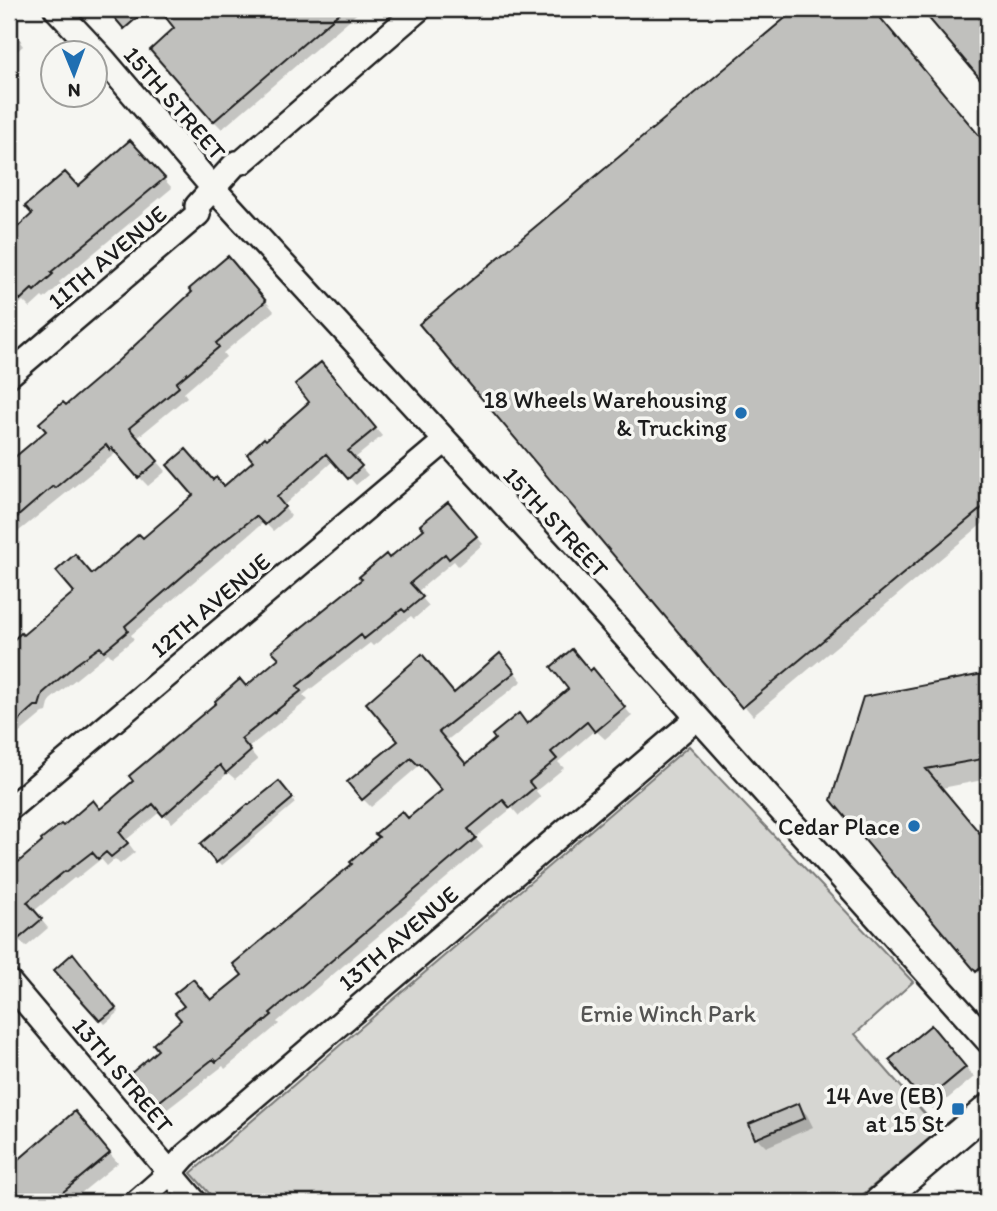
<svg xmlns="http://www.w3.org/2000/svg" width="997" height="1211" viewBox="0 0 997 1211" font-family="Itim,sans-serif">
<rect width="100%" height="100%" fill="#f6f6f2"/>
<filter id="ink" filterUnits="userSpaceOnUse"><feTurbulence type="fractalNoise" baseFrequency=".0143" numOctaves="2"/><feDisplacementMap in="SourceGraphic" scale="14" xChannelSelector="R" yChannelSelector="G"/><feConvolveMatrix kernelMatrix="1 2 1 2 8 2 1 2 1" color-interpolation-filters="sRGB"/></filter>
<g filter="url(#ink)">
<!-- green -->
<path fill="#d6d6d2" stroke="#797977" stroke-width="2" d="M 689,746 L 913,982 L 855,1034 L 939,1130 L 854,1202 L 217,1202 L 191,1173 Z"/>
<!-- shadow -->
<path fill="#0003" d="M 109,9 L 148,9 L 127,28 Z
M 185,9 L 362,9 L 222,129 L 214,121 L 177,29 L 171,21 Z
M 798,9 L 872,9 L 988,147 L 988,519 L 753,716 L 421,324 Z
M 923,9 L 988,9 L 988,85 Z
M 9,25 L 22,41 L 20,42 L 23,46 L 9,58 Z
M 139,151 L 172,188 L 59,282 L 61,284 L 44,299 L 42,297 L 30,308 L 23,301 L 9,313 L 9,237 L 35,214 Z
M 237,267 L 274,311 L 223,353 L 226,357 L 184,393 L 187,397 L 137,438 L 166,471 L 148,486 L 116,453 L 9,539 L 9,464 L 49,431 L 66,407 Z
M 328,372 L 382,436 L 354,459 L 368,475 L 356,485 L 334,460 L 283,506 L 291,516 L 273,531 L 264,522 L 131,635 L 134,639 L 112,657 L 108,653 L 50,700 L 47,712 L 43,713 L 17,735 L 16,739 L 9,738 L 9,647 L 77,592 L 93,576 L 143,540 L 213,481 L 224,488 L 256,461 L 266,442 L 312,402 Z
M 456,512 L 483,544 L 458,566 L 454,561 L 417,592 L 429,606 L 414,619 L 411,616 L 373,646 L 370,643 L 303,695 L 308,700 L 248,748 L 258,760 L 235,779 L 228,773 L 172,823 L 161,811 L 126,840 L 135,852 L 120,864 L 115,859 L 107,866 L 101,859 L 76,879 L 74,878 L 34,911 L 48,928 L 26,947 L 18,939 L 9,929 L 9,870 L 63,828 L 100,810 L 246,688 L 389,560 Z
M 508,664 L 522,681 L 446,741 L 466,766 L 528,725 L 591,672 L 601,679 L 632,716 L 605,739 L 595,730 L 558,762 L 564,768 L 536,791 L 541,797 L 519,816 L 512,808 L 475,838 L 483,847 L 277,1022 L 279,1024 L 225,1069 L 223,1066 L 165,1111 L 157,1103 L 212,1002 L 244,975 L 408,820 L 444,790 L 420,765 L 371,807 L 363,799 L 455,695 Z
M 988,675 L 988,779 L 942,788 L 988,842 L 988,981 L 977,970 L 864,699 Z
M 282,787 L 295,803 L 221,866 L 217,862 Z
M 77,959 L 119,1012 L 105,1024 L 56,970 Z
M 940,1036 L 974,1077 L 934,1110 L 891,1061 Z
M 798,1105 L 807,1115 L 813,1127 L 766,1147 L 757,1138 Z
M 75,1114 L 118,1163 L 70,1202 L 9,1202 L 9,1171 Z
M 988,1188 L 988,1202 L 972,1202 Z"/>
<!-- building -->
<path fill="#c0c0bd" stroke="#1c1c1c" stroke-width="2" d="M 107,9 L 147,9 L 124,29 Z
M 159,9 L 344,9 L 213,122 L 150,50 L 174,28 Z
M 796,9 L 873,9 L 988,146 L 988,503 L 742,708 L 419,324 Z
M 921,9 L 988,9 L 988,88 Z
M 130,140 L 165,178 L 51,272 L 53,274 L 34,291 L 32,289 L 20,300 L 9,287 L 9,235 L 32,214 L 25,206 L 65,172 L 78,186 Z
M 228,256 L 266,301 L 216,343 L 219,347 L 176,383 L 179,387 L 129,428 L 158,461 L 138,478 L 112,448 L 110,450 L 106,445 L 55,488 L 53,486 L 9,524 L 9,462 L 46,431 L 39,423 L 63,402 L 66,405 L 119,360 L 192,292 L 189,289 Z
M 321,362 L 376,428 L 348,451 L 362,466 L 348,479 L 326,454 L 277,497 L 285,507 L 265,525 L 256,516 L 215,548 L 125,626 L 128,631 L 104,651 L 100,647 L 75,665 L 43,693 L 39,706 L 35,706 L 9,729 L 9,644 L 21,633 L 23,635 L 74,592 L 56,571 L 75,554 L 92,574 L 139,534 L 143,538 L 193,495 L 167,465 L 186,449 L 213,480 L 216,477 L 224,486 L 253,461 L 247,454 L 264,438 L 266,440 L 309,402 L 295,384 Z
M 448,502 L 477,536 L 449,559 L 445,554 L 410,583 L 423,597 L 405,612 L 402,609 L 364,639 L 361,635 L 297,686 L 301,691 L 241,739 L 251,751 L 226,773 L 220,765 L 163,816 L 153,804 L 119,832 L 128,843 L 111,857 L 106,852 L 98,859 L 92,852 L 66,872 L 65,871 L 27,902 L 42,919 L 16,941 L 9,932 L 9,870 L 42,842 L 41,840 L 61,824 L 63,826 L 93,800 L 100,809 L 133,781 L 129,776 L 216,703 L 215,701 L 240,679 L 246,686 L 279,658 L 272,651 L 362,579 L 359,577 L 386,554 L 389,558 L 424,529 L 420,525 Z
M 572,649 L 590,671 L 593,668 L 625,707 L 595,732 L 587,722 L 551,752 L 557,759 L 529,782 L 534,788 L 510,808 L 503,800 L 468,829 L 476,838 L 270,1013 L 272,1015 L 216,1062 L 213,1059 L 156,1104 L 130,1074 L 158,1050 L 153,1044 L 181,1020 L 175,1013 L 184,1006 L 174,994 L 193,979 L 211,1000 L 242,975 L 233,964 L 352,864 L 350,862 L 379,837 L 375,834 L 402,811 L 408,818 L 442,790 L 420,764 L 418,765 L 411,758 L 362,800 L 347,782 L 398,741 L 366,703 L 422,654 L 454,693 L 500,653 L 515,672 L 439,732 L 466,764 L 495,739 L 492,735 L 519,713 L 527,724 L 568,689 L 551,667 Z
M 988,673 L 988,758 L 926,769 L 988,843 L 988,961 L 976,972 L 831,800 L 863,697 Z
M 279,781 L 293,798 L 216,863 L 200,844 L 248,804 L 249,805 Z
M 73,953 L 116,1008 L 100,1021 L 54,970 Z
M 931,1025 L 966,1067 L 924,1102 L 889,1060 Z
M 799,1103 L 805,1118 L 755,1139 L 749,1124 Z
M 75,1111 L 110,1153 L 51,1202 L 9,1202 L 9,1168 Z"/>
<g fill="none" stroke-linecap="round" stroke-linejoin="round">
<defs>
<path id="minor" d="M 56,9 L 104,60 L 213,188 L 574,580 L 988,1041
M 9,375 L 198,214 L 197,206 L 236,163 L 242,162 L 419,9
M 9,809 L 445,441
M 9,982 L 195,1202
M 137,1202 L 170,1173 L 185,1156 L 697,718"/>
<path id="tertiary" d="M 879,1202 L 988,1109"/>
</defs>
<!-- minor casing -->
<use href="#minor" stroke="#1c1c1c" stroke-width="28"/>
<!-- tertiary casing -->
<use href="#tertiary" stroke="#1c1c1c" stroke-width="33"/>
<!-- minor -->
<use href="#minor" stroke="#f6f6f2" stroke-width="23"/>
<!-- tertiary -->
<use href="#tertiary" stroke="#f6f6f2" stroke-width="28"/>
</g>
</g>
<!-- markers -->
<g fill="#1f6fb2" stroke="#f6f6f2" stroke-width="2.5">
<circle cx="741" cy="413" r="7"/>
<circle cx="914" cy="826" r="7"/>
<rect x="951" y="1102" width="14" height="14" rx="3.5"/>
</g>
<g text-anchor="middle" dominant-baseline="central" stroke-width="7" stroke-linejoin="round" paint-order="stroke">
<!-- street labels -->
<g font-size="24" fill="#1c1c1c" stroke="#f6f6f2">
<text transform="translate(175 103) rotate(49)">15TH STREET</text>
<text transform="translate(107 257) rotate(-40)">11TH AVENUE</text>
<text transform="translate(556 522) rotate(47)">15TH STREET</text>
<text transform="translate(210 605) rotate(-40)">12TH AVENUE</text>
<text transform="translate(398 938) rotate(-40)">13TH AVENUE</text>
<text transform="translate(123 1075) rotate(50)">13TH STREET</text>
</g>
<!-- poi labels -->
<g font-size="24" fill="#1c1c1c" stroke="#f6f6f2" text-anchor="end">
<text x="727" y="399">18 Wheels Warehousing<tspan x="727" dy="28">&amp; Trucking</tspan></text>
<text x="900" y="826">Cedar Place</text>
<text x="944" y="1095">14 Ave (EB)<tspan x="944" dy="28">at 15 St</tspan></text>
</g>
<!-- park labels -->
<g font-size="24" fill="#545453" stroke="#f6f6f2">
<text x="668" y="1013">Ernie Winch Park</text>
</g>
</g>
<!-- margin -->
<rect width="997" height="1211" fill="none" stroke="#f6f6f2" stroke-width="35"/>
<rect x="18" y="18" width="962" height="1176" fill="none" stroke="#1c1c1c" stroke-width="2.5" filter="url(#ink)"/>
<!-- north arrow -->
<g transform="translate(74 74) rotate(179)"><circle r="33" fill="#f6f6f2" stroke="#9f9f9c" stroke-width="2"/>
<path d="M0-5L12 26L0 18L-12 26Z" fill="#1f6fb2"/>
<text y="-10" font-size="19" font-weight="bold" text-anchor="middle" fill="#1c1c1c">N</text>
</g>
</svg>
